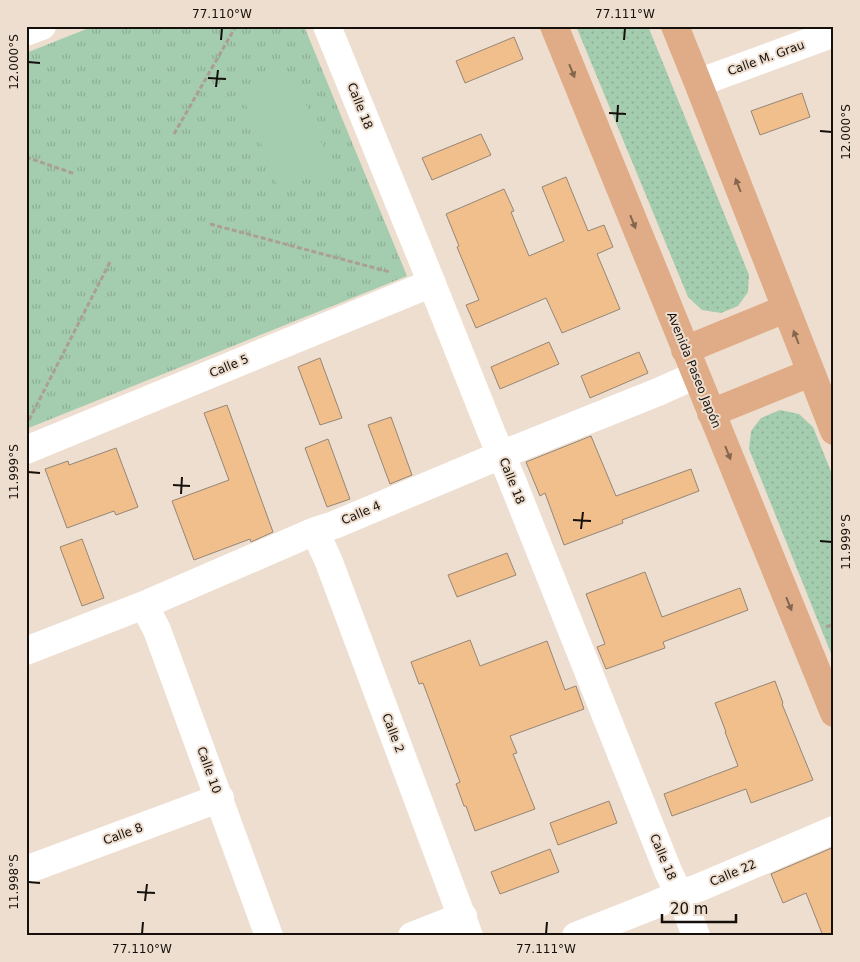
<svg xmlns="http://www.w3.org/2000/svg" width="860" height="962" viewBox="0 0 860 962" font-family="'DejaVu Sans',sans-serif">
<defs>
<pattern id="grass-dots" width="8" height="8" patternUnits="userSpaceOnUse" patternTransform="scale(1.25)"><rect width="8" height="8" fill="#a4ccae"/><path d="M2 2h.1M6 6h.1" fill="none" stroke="#8cae94" stroke-width="1.8" stroke-linecap="round"/></pattern>
<pattern id="park-tufts" width="24" height="20" patternUnits="userSpaceOnUse" patternTransform="scale(1.25)"><rect width="24" height="20" fill="#a4ccae"/><path d="M3 7l-1-3M5 7V3M7 7l1-3M15 17l-1-3M17 17v-4M19 17l1-3" fill="none" stroke="#8cae94"/></pattern>
</defs>
<rect width="100%" height="100%" fill="#eedecf"/>
<!-- grass -->
<path fill="url(#grass-dots)" d="M 576,26 L 648,26 L 749,275 L 748,292 L 738,306 L 721,313 L 702,310 L 688,297 Z
M 780,410 L 799,414 L 813,427 L 834,479 L 834,661 L 749,449 L 751,431 L 761,418 Z"/>
<!-- park -->
<path fill="url(#park-tufts)" d="M 94,26 L 304,26 L 407,276 L 26,429 L 26,53 Z"/>
<!-- garden -->
<path fill="#a4ccae" d="M 293,72 L 332,169 L 279,190 L 241,92 Z
M 26,266 L 36,291 L 26,295 Z"/>
<!-- building -->
<path fill="#f1bf8c" stroke="#948678" d="M 514,37 L 523,59 L 465,83 L 456,61 Z
M 802,93 L 810,117 L 760,135 L 751,111 Z
M 481,134 L 491,155 L 432,180 L 422,158 Z
M 566,177 L 588,231 L 604,225 L 613,247 L 597,254 L 620,309 L 562,333 L 546,298 L 476,328 L 466,305 L 479,300 L 457,247 L 459,246 L 446,214 L 504,189 L 514,211 L 511,212 L 529,256 L 564,241 L 542,187 Z
M 549,342 L 559,364 L 500,389 L 491,367 Z
M 639,352 L 648,373 L 590,398 L 581,376 Z
M 320,358 L 342,418 L 320,425 L 298,367 Z
M 227,405 L 273,532 L 251,542 L 250,539 L 194,560 L 172,501 L 229,480 L 204,413 Z
M 391,417 L 412,475 L 390,484 L 368,425 Z
M 591,436 L 616,496 L 691,469 L 699,491 L 622,520 L 623,523 L 564,545 L 545,493 L 540,496 L 526,462 Z
M 328,439 L 350,499 L 327,507 L 305,448 Z
M 116,448 L 138,507 L 116,515 L 114,511 L 67,528 L 45,469 L 68,461 L 69,465 Z
M 82,539 L 104,598 L 82,606 L 60,547 Z
M 507,553 L 516,575 L 457,597 L 448,575 Z
M 645,572 L 662,617 L 740,588 L 748,610 L 663,642 L 665,648 L 606,669 L 597,647 L 605,644 L 586,594 Z
M 470,640 L 480,666 L 547,641 L 565,690 L 576,686 L 584,709 L 510,736 L 517,753 L 513,754 L 535,809 L 475,831 L 466,806 L 464,806 L 456,784 L 460,782 L 423,683 L 419,684 L 411,662 Z
M 775,681 L 783,703 L 782,704 L 813,780 L 751,803 L 746,789 L 672,816 L 664,794 L 738,766 L 725,732 L 726,732 L 715,703 Z
M 609,801 L 617,823 L 558,845 L 550,823 Z
M 834,847 L 834,936 L 823,936 L 806,893 L 783,903 L 771,874 Z
M 550,849 L 559,872 L 500,894 L 491,872 Z"/>
<g fill="none" stroke-linecap="round" stroke-linejoin="round">
<!-- path -->
<path stroke="#ab9f93" stroke-width="3" stroke-dasharray="5 2.5" stroke-linecap="butt" d="M 174,134 L 236,26
M 26,157 L 75,174
M 210,224 L 390,272
M 29,420 L 110,262
M 826,627 L 834,624"/>
<!-- minor -->
<path stroke="#fff" stroke-width="28" d="M 327,26 L 422,259 L 492,434 L 511,478 L 668,871 L 686,909 L 696,936
M 26,32 L 42,26
M 698,83 L 834,33
M 26,450 L 432,283
M 315,531 L 329,562 L 469,936
M 144,605 L 157,630 L 269,936
M 26,651 L 144,605 L 315,531 L 334,525 L 501,455 L 658,392 L 696,375
M 26,870 L 220,798
M 412,936 L 463,916
M 576,936 L 652,906 L 679,894 L 698,888 L 834,830"/>
<!-- major -->
<path stroke="#dfac87" stroke-width="28" d="M 554,26 L 834,713
M 675,26 L 698,83 L 834,431
M 685,350 L 785,309
M 711,413 L 810,373"/>
</g>
<!-- one-way arrows -->
<defs><path id="oneway-solid" d="M-6-.8H1V-3.2L6.5 0L1 3.2V.8H-6Z" transform="scale(1.25)"/></defs>
<g fill="#84664f">
<use href="#oneway-solid" transform="translate(572 71) rotate(68)"/>
<use href="#oneway-solid" transform="translate(738 185) rotate(-111)"/>
<use href="#oneway-solid" transform="translate(633 222) rotate(68)"/>
<use href="#oneway-solid" transform="translate(796 337) rotate(-111)"/>
<use href="#oneway-solid" transform="translate(728 453) rotate(68)"/>
<use href="#oneway-solid" transform="translate(789 604) rotate(68)"/>
</g>
<!-- ticks -->
<path fill="none" stroke="#15100b" stroke-width="2" d="M 221,40 L 222,28M 624,40 L 625,28M 28,62 L 40,63M 208,78 L 226,79M 216,87 L 218,70M 609,113 L 626,114M 617,122 L 618,105M 820,131 L 832,132M 28,472 L 40,473M 173,485 L 190,486M 181,494 L 182,477M 573,520 L 591,521M 581,529 L 583,512M 820,541 L 832,542M 28,882 L 40,883M 137,892 L 155,893M 145,901 L 147,884M 142,934 L 143,922M 546,934 L 547,922"/>
<g text-anchor="middle" dominant-baseline="central" stroke-width="4" stroke-linejoin="round" paint-order="stroke">
<!-- street labels -->
<g font-size="12" fill="#15100b" stroke="#eedecf">
<text transform="translate(766 58) rotate(-20)">Calle M. Grau</text>
<text transform="translate(360 106) rotate(68)">Calle 18</text>
<text transform="translate(229 366) rotate(-22)">Calle 5</text>
<text transform="translate(694 370) rotate(68)">Avenida Paseo Japón</text>
<text transform="translate(512 481) rotate(68)">Calle 18</text>
<text transform="translate(361 513) rotate(-23)">Calle 4</text>
<text transform="translate(393 733) rotate(69)">Calle 2</text>
<text transform="translate(209 770) rotate(70)">Calle 10</text>
<text transform="translate(123 834) rotate(-20)">Calle 8</text>
<text transform="translate(663 857) rotate(67)">Calle 18</text>
<text transform="translate(733 873) rotate(-23)">Calle 22</text>
</g>
</g>
<!-- border -->
<rect width="860" height="962" fill="none" stroke="#eedecf" stroke-width="55"/>
<!-- scale -->
<path d="M662 914v8h74v-8" fill="none" stroke="#15100b" stroke-width="2.5"/>
<text x="670" y="914" font-size="15" fill="#15100b" stroke="#eedecf" stroke-width="4" paint-order="stroke">20 m</text>
<rect x="28" y="28" width="804" height="906" fill="none" stroke="#15100b" stroke-width="2"/>
<g font-size="12" text-anchor="middle" fill="#15100b">
<text x="222" y="18">77.110°W</text>
<text x="625" y="18">77.111°W</text>
<text transform="translate(14 62) rotate(-90)" y="4">12.000°S</text>
<text transform="translate(846 132) rotate(-90)" y="4">12.000°S</text>
<text transform="translate(14 472) rotate(-90)" y="4">11.999°S</text>
<text transform="translate(846 542) rotate(-90)" y="4">11.999°S</text>
<text transform="translate(14 882) rotate(-90)" y="4">11.998°S</text>
<text x="142" y="953">77.110°W</text>
<text x="546" y="953">77.111°W</text>
</g>
</svg>
